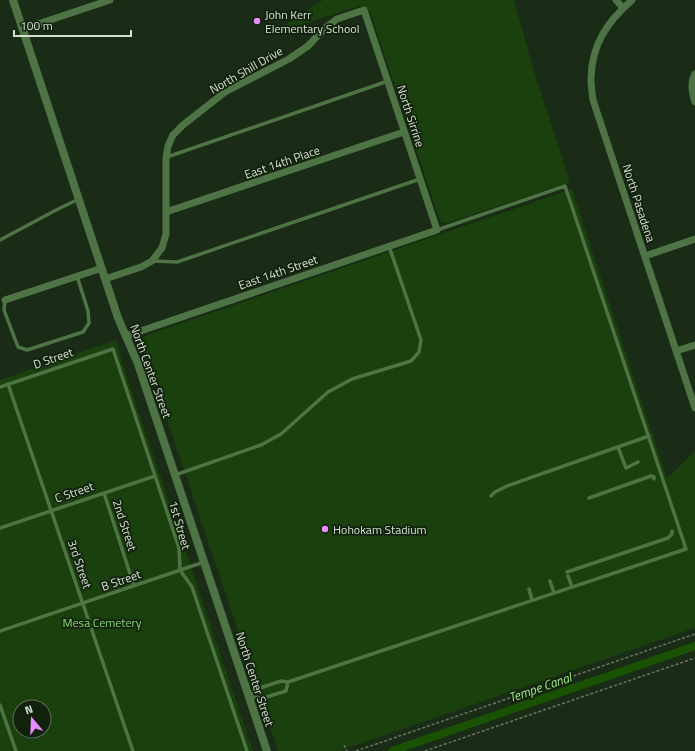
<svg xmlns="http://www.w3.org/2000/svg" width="695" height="751" viewBox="0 0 695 751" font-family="'Titillium Web',sans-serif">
<rect width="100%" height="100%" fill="#1a2b16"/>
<!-- green -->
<path fill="#19400d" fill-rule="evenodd" d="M 323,0 L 514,0 L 534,71 L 570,182 L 447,223 L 444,223 L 440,221 L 371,14 C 368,9 364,8 359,6 L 280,32 L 280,28 Z
M 572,189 L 667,478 L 695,451 L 695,628 L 339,751 L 278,751 L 142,344 L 143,338 L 147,335 Z
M 116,340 L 126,374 L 253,751 L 0,751 L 0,380 ZM 20,707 L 44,707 L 44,731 L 20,731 Z"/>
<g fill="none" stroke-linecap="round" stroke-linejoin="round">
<!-- canal -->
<path stroke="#185202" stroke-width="8" d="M 392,751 L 695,646"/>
<!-- path -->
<path stroke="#697765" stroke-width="1.5" stroke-dasharray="3 2" stroke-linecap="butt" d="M 344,745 L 347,751
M 356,751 L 695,634
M 425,751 L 695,658"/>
<!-- service -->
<path stroke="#4e7345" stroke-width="3.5" d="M 167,157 L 388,81
M 0,240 L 58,209 L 79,199
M 153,261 L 177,262 L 420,179
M 5,300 L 4,310 L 18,347 L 27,350 L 83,332 L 89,323 L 88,311 L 77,276
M 8,384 L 133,751
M 0,387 L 113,349 L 179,548 L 180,570 L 192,587 L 247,751
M 618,447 L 626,468 L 638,462
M 175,475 L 261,445 L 281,434 L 328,392 L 352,379 L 411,361 L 419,352 L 421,340 L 389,246
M 104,493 L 134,586
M 491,496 L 495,492 L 507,486 L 649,436
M 589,498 L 651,476 L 654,477 L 654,479
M 0,528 L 155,476
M 567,572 L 668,538 L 672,534 L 672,531
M 568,576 L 572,587
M 550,581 L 554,593
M 529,589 L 532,600
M 0,631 L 204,562
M 248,697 L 260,688 L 281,681 L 288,682 L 686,549 L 565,186 L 437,230
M 250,697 L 263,698 L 286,691 L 288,682
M 0,705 L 16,751"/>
<!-- minor -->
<path stroke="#4e7345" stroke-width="7" d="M 616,0 L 623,8
M 632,0 C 607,22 592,44 591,78 C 591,85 592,93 593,100 L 695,408
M 23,29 L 110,0
M 695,74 C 690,82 692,93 695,102
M 166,212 L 404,132
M 645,256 L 695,239
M 105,279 L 141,267 L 152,261 L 162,248 L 166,234 L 166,158 L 168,146 L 173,135 L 183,125 L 225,92 L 289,59 L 308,46 L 325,28 L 337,19 L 364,10 L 437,230 L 126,336
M 5,300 L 102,268
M 676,351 L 695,345"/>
<!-- tertiary -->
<path stroke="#4e7345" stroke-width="8" d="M 13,0 L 118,318 L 138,364 L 267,751"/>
</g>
<!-- markers -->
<g fill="#e88eff" stroke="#11210c" stroke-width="1.5">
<circle cx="257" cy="21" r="4"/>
<circle cx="325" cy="529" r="4"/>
</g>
<g text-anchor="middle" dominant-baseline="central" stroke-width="3.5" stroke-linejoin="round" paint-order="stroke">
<!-- poi labels -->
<g font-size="12" fill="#d5e0d2" stroke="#11210c" text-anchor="start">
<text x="265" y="14">John Kerr<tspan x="265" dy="14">Elementary School</tspan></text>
<text x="333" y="529">Hohokam Stadium</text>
</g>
<!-- street labels -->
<g font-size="12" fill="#d5e0d2" stroke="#11210c">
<text transform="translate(246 70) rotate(-30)">North Shill Drive</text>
<text transform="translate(411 116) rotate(72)">North Sirrine</text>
<text transform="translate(282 162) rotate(-19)">East 14th Place</text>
<text transform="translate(639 203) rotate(72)">North Pasadena</text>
<text transform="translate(278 272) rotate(-19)">East 14th Street</text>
<text transform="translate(53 358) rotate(-19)">D Street</text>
<text transform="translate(151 371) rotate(70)">North Center Street</text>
<text transform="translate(74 492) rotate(-19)">C Street</text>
<text transform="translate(125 525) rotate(72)">2nd Street</text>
<text transform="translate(180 525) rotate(74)">1st Street</text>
<text transform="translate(80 564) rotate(71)">3rd Street</text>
<text transform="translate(121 580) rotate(-19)">B Street</text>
<text transform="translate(255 679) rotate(72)">North Center Street</text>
</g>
<!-- park labels -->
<g font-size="12" fill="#8edb7a" stroke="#11210c">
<text x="102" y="622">Mesa Cemetery</text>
</g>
<!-- water labels -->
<g font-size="13" font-style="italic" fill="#9eec8a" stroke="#11210c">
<text transform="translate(540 687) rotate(-19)">Tempe Canal</text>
</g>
</g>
<!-- north arrow -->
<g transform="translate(32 719) rotate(341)"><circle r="19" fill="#11210c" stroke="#5f6d5b"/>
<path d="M0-3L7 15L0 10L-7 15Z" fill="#e88eff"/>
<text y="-6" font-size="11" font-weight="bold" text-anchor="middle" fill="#d5e0d2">N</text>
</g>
<!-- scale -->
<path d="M14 30v6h117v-6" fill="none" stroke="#d5e0d2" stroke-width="2"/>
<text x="20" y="30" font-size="12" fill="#d5e0d2" stroke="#11210c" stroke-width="3" paint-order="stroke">100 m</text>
</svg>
